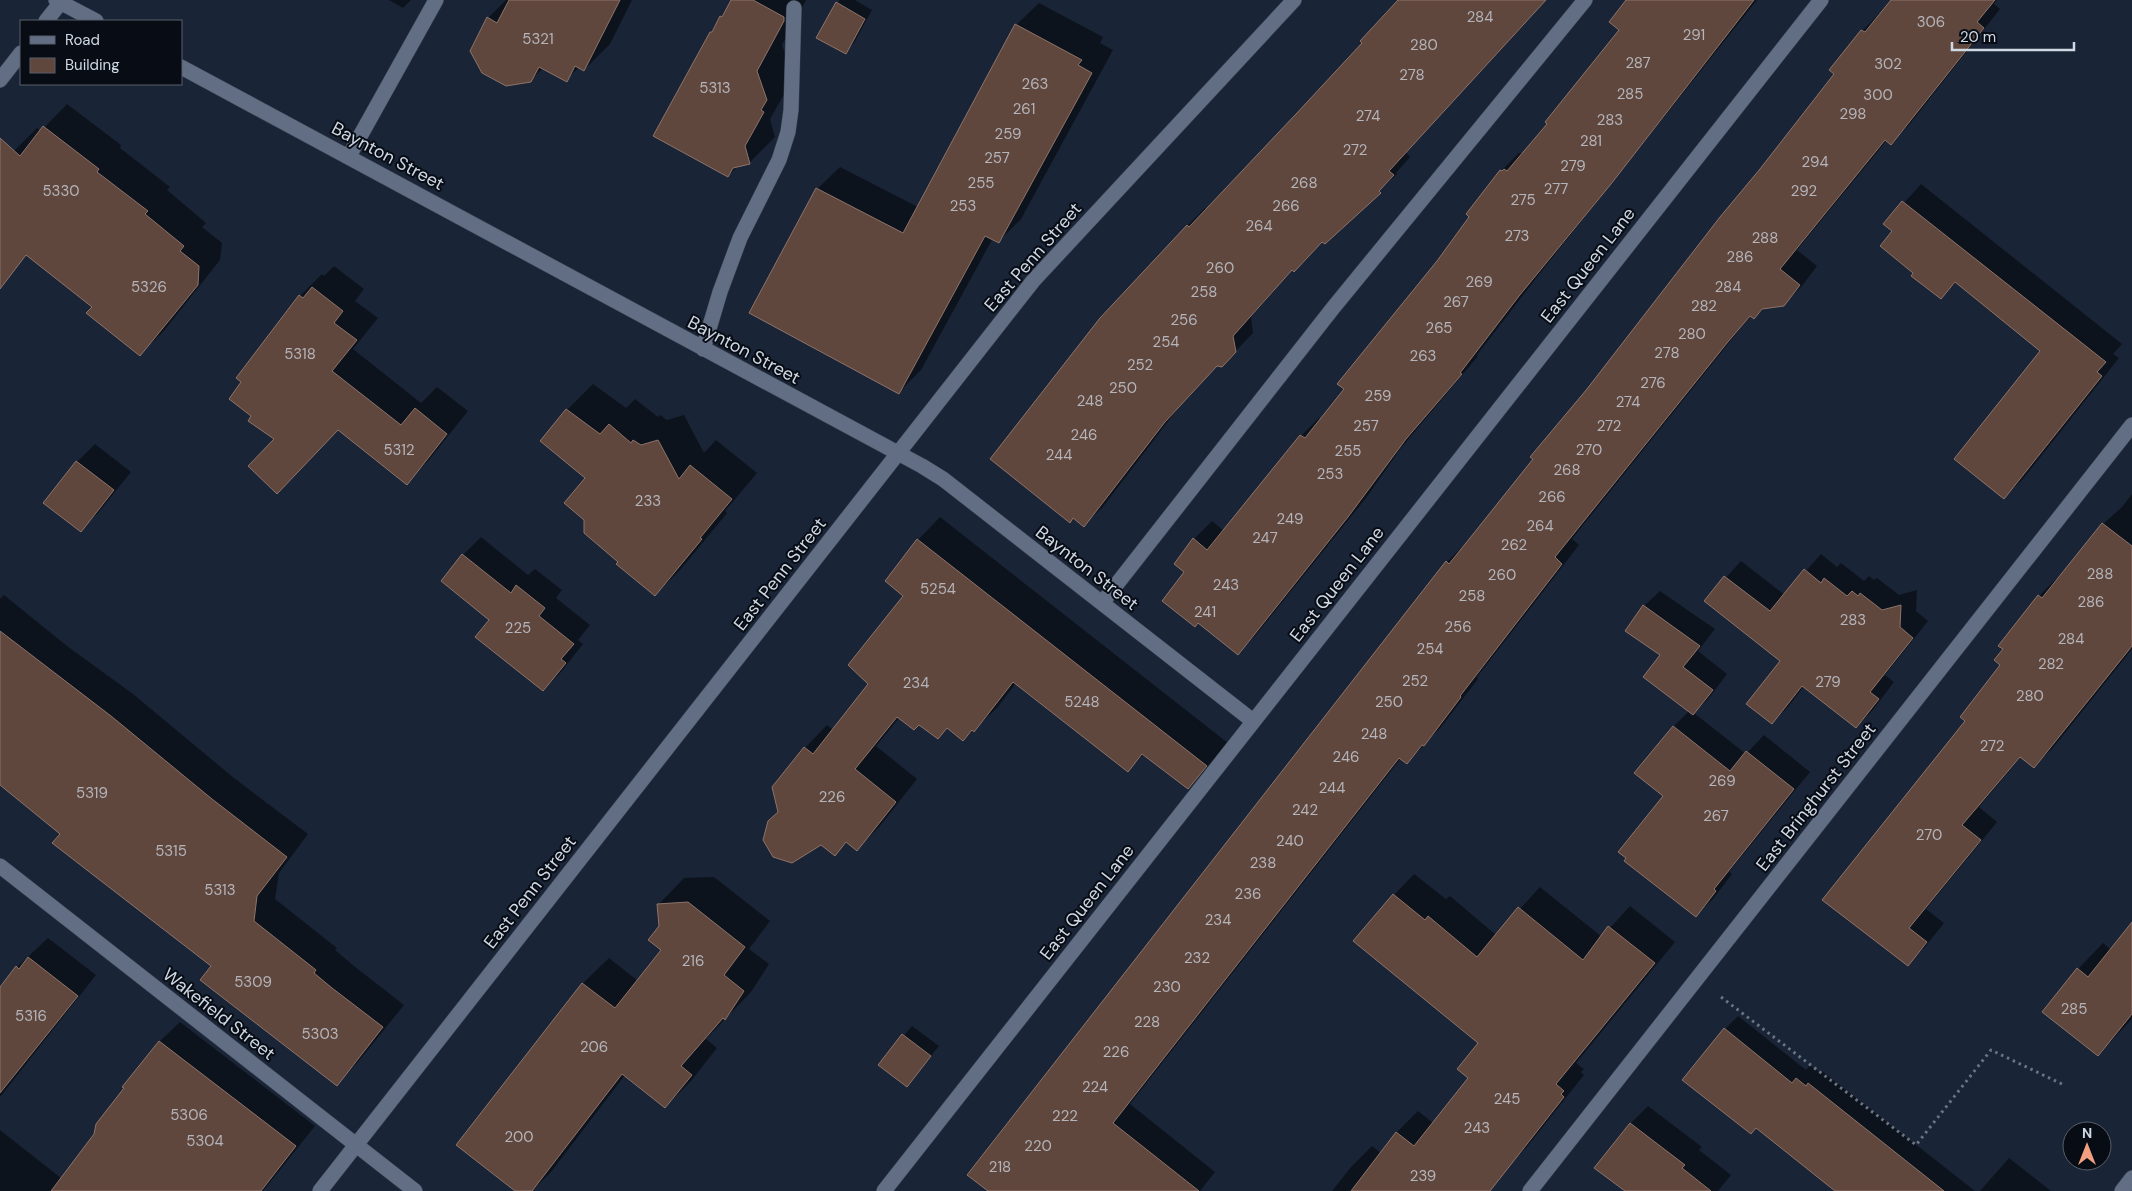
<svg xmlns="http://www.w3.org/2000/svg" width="2132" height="1191" viewBox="0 0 2132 1191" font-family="'DM Sans',sans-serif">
<rect width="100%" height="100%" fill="#192436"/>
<!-- shadow -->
<path fill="#0007" d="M 389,0 L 411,0 L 403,8 Z
M 506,0 L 632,0 L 610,44 L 584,70 L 579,67 L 566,80 L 543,68 L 531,80 L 488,18 Z
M 733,0 L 806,0 L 782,45 L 792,73 L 789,86 L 770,119 L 775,137 L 749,163 L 739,165 L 728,176 L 711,32 Z
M 840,0 L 855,0 L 872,10 L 854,43 L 845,52 L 837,3 Z
M 1400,0 L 1546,0 L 1406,152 L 1410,157 L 1396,173 L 1397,174 L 1325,243 L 1323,241 L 1293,269 L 1251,317 L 1253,333 L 1222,365 L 1218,365 L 1182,403 L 1102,508 L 1084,525 L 1101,318 L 1188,225 L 1205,208 L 1207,210 L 1363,43 Z
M 1636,0 L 1757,0 L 1537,277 L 1477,355 L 1478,356 L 1401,448 L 1366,498 L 1255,636 L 1238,653 L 1186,572 L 1175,563 L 1194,539 L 1212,521 L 1224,531 L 1301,436 L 1319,418 L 1321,420 L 1438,262 L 1501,171 L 1519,153 L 1524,153 L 1621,29 Z
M 1893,0 L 1997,0 L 1994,4 L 2000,9 L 1909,125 L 1891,143 L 1887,140 L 1797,250 L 1817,266 L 1802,286 L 1783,305 L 1764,308 L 1754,317 L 1752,315 L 1744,324 L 1572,539 L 1579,545 L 1477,677 L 1478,679 L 1441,727 L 1407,763 L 1401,758 L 1130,1104 L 1215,1172 L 1200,1191 L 990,1191 L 1447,562 L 1464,545 L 1466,546 L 1761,170 L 1835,73 L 1831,70 L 1862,31 L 1880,13 L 1881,14 Z
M 1039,3 L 1103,37 L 1100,43 L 1113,50 L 1021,219 L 999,241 L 993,238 L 921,370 L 899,392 L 817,189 L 840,167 L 918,207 L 1016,25 Z
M 67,104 L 121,145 L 120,148 L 170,187 L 167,190 L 206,223 L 202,227 L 222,243 L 220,260 L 163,332 L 139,355 L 93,307 L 0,232 L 0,169 L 14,151 L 37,128 L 41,131 Z
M 1921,184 L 2122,344 L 2113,354 L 2119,358 L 2022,480 L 2004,497 L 2042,351 L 1957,282 L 1941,297 L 1915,273 L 1894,231 L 1885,224 Z
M 334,266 L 364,289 L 355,301 L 378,318 L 353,349 L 421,403 L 437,387 L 468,411 L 428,461 L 406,483 L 338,429 L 276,439 L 253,416 L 243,382 L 237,378 L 300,296 L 322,274 L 324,276 Z
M 593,384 L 626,408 L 635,399 L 658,417 L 660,415 L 667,420 L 684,415 L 704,453 L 716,440 L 757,473 L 725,511 L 727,513 L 681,569 L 655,595 L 620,562 L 586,478 L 567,410 Z
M 95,444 L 131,472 L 98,513 L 81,530 L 45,503 L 77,462 Z
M 2132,494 L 2132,649 L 2052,749 L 2034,766 L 2022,756 L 1979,807 L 1997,822 L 1926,909 L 1944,923 L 1925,947 L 1907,964 L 1824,900 L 1967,721 L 2002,665 L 2005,649 L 2000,645 L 2039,596 L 2057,578 L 2059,580 L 2103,524 L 2122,507 Z
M 940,517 L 1228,743 L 1210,765 L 1188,788 L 1144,754 L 1128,770 L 1016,683 L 997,708 L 963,740 L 948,727 L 938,738 L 919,723 L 900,717 L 876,746 L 917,779 L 879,827 L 857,849 L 847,842 L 835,854 L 779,811 L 774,788 L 805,748 L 827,725 L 833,730 L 869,684 L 904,596 L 886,581 L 918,540 Z
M 481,537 L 528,575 L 535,569 L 562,590 L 556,598 L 590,625 L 578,640 L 583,644 L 561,672 L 543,690 L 491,619 L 442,580 L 463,555 Z
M 1821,554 L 1837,567 L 1841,563 L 1864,581 L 1869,576 L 1874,580 L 1877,578 L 1899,595 L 1917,590 L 1916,611 L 1928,621 L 1885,675 L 1894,682 L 1872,711 L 1856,727 L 1804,686 L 1788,707 L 1772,723 L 1782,661 L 1705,601 L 1741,561 L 1785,595 Z
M 1660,591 L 1715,629 L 1698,651 L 1727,674 L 1709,698 L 1694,713 L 1746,754 L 1764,735 L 1810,772 L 1729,872 L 1732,874 L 1713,899 L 1696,915 L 1665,796 L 1636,773 L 1674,726 L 1689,711 L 1662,655 L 1644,606 Z
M 4,595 L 67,646 L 133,694 L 234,778 L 308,834 L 279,873 L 275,899 L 337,948 L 335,950 L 354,966 L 404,1005 L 358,1062 L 336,1084 L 212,966 L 61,833 L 0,783 L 0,599 Z
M 1414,874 L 1446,899 L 1450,896 L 1496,935 L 1540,887 L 1602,937 L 1630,906 L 1675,942 L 1576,1063 L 1584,1069 L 1581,1072 L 1584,1075 L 1526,1148 L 1505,1169 L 1477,1191 L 1332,1191 L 1351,1167 L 1372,1146 L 1381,1153 L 1397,1132 L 1418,1111 L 1433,1123 L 1470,1077 L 1479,1043 L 1394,895 Z
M 714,877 L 770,921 L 749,949 L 769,964 L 751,992 L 706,1039 L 717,1048 L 691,1081 L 665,1107 L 625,1075 L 551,1172 L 532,1191 L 517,1191 L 458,1145 L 583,983 L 609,958 L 638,981 L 662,950 L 659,904 L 684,878 Z
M 2132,924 L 2132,1019 L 2098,1055 L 2078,969 L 2103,943 L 2111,950 Z
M 48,938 L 96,975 L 0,1097 L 0,989 L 17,967 Z
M 1738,1016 L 1806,1070 L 1810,1065 L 1820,1073 L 1822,1071 L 1975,1191 L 1838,1191 L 1725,1029 Z
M 180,1022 L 315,1126 L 263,1191 L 0,1191 L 0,1130 L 61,1178 L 95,1135 L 126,1088 L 124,1087 L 160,1041 Z
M 912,1026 L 939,1046 L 907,1085 L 880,1064 Z
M 1648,1106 L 1702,1147 L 1699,1150 L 1731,1175 L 1718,1191 L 1627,1191 L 1631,1123 Z
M 2009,1158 L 2051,1191 L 1980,1191 Z"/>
<!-- building -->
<path fill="#60473e" stroke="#8e7369" d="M 509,0 L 620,0 L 584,71 L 575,66 L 567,82 L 539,67 L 531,82 L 506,86 L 482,73 L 470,51 L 487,17 L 497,23 Z
M 731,0 L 753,0 L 784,17 L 784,21 L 757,71 L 767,100 L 761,110 L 764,112 L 745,146 L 750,164 L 733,168 L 728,177 L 653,136 L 710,32 L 712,32 L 720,16 L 722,17 Z
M 1398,0 L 1546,0 L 1389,171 L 1394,175 L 1379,191 L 1381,193 L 1325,244 L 1322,242 L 1294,272 L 1292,270 L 1233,336 L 1236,352 L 1222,367 L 1217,366 L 1165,422 L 1084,527 L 1073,518 L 1070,523 L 990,459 L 1100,318 L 1187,225 L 1189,227 L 1296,114 L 1362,43 L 1360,41 Z
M 1626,0 L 1754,0 L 1611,184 L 1519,296 L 1460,373 L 1462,374 L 1406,439 L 1348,517 L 1238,655 L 1198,623 L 1195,627 L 1162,601 L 1184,572 L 1174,564 L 1193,538 L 1207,550 L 1300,435 L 1305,438 L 1344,389 L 1337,384 L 1437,261 L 1469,217 L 1466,214 L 1500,170 L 1502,171 L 1504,169 L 1507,171 L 1547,124 L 1545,122 L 1619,30 L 1609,22 Z
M 1891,0 L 1995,0 L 1977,22 L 1984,28 L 1891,145 L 1885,140 L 1780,269 L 1800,285 L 1784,306 L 1762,309 L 1754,319 L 1750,316 L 1727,343 L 1555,557 L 1562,564 L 1460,696 L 1461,697 L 1424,746 L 1422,745 L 1407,764 L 1399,758 L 1113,1123 L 1199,1191 L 988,1191 L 967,1175 L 1446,561 L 1449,564 L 1474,533 L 1533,459 L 1530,457 L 1587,389 L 1720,217 L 1760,169 L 1834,74 L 1829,70 L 1861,30 L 1865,32 Z
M 836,2 L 865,19 L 846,54 L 816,38 Z
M 1015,24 L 1082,60 L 1078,65 L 1092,73 L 999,243 L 985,236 L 899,394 L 749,313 L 816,188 L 903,233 Z
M 43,126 L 99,169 L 97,172 L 148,211 L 145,214 L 184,246 L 180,251 L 199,266 L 198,285 L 140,356 L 86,313 L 92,307 L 26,255 L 0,289 L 0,138 L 20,156 Z
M 1902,201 L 2106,362 L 2097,372 L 2102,376 L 2004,499 L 1954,459 L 2040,351 L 1955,282 L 1941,299 L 1911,276 L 1913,273 L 1880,246 L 1892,231 L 1883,224 Z
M 312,287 L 343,311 L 334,323 L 357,340 L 332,371 L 401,425 L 415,408 L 447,434 L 407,485 L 338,430 L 277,494 L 248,466 L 274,439 L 248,421 L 251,416 L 229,399 L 241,382 L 236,378 L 299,295 L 303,298 Z
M 566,409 L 600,434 L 609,424 L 631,443 L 633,440 L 641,445 L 658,440 L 679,479 L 690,465 L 732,499 L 700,538 L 702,539 L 655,596 L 616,564 L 618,562 L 584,533 L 584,520 L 564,503 L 585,478 L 540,441 Z
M 76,461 L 114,490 L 81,532 L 43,503 Z
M 2102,523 L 2132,546 L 2132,646 L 2034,768 L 2020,757 L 1962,825 L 1981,840 L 1909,928 L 1927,942 L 1908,966 L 1822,900 L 1965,721 L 1960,717 L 2000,665 L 1994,660 L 2003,649 L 1998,646 L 2038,595 L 2042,598 Z
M 917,539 L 1207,766 L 1188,789 L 1142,754 L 1128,772 L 1013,682 L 974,732 L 972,730 L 963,741 L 947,728 L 938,739 L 919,725 L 914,730 L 897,717 L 855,769 L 896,802 L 857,851 L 846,842 L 835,856 L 821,845 L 792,863 L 773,857 L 763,840 L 768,821 L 778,812 L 772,787 L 804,747 L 813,754 L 868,684 L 848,665 L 903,596 L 885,581 Z
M 462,554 L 511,593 L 516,585 L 545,608 L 539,616 L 574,644 L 561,659 L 566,663 L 543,691 L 475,637 L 489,620 L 441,581 Z
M 1804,569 L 1821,583 L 1824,578 L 1847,596 L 1852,591 L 1858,596 L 1860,593 L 1882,610 L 1901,605 L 1900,627 L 1913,638 L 1870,692 L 1879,699 L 1856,728 L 1802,686 L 1772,724 L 1746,704 L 1780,661 L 1704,601 L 1724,576 L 1770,611 Z
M 1643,605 L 1700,646 L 1683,667 L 1713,690 L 1693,715 L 1643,677 L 1660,655 L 1625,631 Z
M 0,631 L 111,716 L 212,799 L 287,857 L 257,896 L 254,921 L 316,970 L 314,973 L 332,988 L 383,1027 L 337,1086 L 200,980 L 211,966 L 52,843 L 60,834 L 0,785 Z
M 1673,726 L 1730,771 L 1746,751 L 1794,789 L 1714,889 L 1716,891 L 1696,917 L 1624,861 L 1626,858 L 1618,852 L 1663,796 L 1634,773 Z
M 1393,894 L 1425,920 L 1428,916 L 1477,957 L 1518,907 L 1583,960 L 1608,926 L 1655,963 L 1556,1084 L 1564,1091 L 1561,1094 L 1564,1097 L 1490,1191 L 1351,1191 L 1396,1132 L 1414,1146 L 1468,1078 L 1457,1069 L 1478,1043 L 1353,941 Z
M 688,902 L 745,947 L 724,975 L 744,991 L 725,1020 L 723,1018 L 681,1066 L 692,1075 L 665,1108 L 622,1074 L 532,1191 L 515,1191 L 456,1145 L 582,983 L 615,1008 L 661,950 L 648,940 L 659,926 L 657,904 Z
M 2132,922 L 2132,1014 L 2098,1056 L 2042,1012 L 2077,968 L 2088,977 Z
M 28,957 L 78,996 L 0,1093 L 0,987 L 16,966 L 19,969 Z
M 1724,1028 L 1792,1083 L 1796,1078 L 1806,1086 L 1808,1083 L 1944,1191 L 1835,1191 L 1756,1128 L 1751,1134 L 1682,1080 Z
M 902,1034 L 931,1056 L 907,1087 L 878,1065 Z
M 159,1041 L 296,1146 L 261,1191 L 51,1191 L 94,1134 L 96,1124 L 124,1088 L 122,1087 Z
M 1630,1123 L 1685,1165 L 1682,1168 L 1711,1191 L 1625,1191 L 1594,1168 Z"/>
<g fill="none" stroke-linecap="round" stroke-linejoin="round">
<defs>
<path id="minor" d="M 56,0 L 96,21
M 46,21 L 61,2
M 181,67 L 922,466 L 943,479 L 1253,721
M 0,80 L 21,53
M 349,156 L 436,0
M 703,349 L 720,292 L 740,238 L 779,160 L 788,132 L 791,110 L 794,8
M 1102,603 L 1333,308 L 1585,0
M 0,866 L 415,1191
M 320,1191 L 1033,281 L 1294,0
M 884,1191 L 1821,0
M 1530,1191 L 2132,425
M 2122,1191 L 2132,1178"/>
</defs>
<!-- minor casing -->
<use href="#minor" stroke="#353e4d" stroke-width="16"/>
<!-- path -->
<path stroke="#6a7483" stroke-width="3" stroke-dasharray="2.5 4" stroke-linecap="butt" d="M 1721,997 L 1916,1145 L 1991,1050 L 2064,1085"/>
<!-- minor -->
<use href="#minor" stroke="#616e84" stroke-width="15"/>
</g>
<g text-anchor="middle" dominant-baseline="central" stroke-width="4" stroke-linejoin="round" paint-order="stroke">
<!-- number labels -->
<g font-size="15" fill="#b4b4ba">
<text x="1480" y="17">284</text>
<text x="1931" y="22">306</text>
<text x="1694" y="35">291</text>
<text x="538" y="39">5321</text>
<text x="1424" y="45">280</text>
<text x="1638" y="63">287</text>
<text x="1888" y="64">302</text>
<text x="1412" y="75">278</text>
<text x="1035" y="84">263</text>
<text x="715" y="88">5313</text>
<text x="1630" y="94">285</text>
<text x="1878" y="95">300</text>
<text x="1024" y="109">261</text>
<text x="1853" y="114">298</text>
<text x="1368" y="116">274</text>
<text x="1610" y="120">283</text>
<text x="1008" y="134">259</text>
<text x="1591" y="141">281</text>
<text x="1355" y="150">272</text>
<text x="997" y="158">257</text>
<text x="1815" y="162">294</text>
<text x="1573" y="166">279</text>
<text x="981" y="183">255</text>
<text x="1304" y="183">268</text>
<text x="1556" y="189">277</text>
<text x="61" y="191">5330</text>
<text x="1804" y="191">292</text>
<text x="1523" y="200">275</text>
<text x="963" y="206">253</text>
<text x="1286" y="206">266</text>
<text x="1259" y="226">264</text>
<text x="1517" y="236">273</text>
<text x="1765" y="238">288</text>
<text x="1740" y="257">286</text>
<text x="1220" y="268">260</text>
<text x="1479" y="282">269</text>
<text x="149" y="287">5326</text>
<text x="1728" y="287">284</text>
<text x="1204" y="292">258</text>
<text x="1456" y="302">267</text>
<text x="1704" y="306">282</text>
<text x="1184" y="320">256</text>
<text x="1439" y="328">265</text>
<text x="1692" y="334">280</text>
<text x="1166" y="342">254</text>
<text x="1667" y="353">278</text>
<text x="300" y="354">5318</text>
<text x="1423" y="356">263</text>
<text x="1140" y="365">252</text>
<text x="1653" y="383">276</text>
<text x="1123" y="388">250</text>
<text x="1378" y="396">259</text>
<text x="1090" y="401">248</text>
<text x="1628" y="402">274</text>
<text x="1366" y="426">257</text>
<text x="1609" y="426">272</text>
<text x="1084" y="435">246</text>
<text x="399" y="450">5312</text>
<text x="1589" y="450">270</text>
<text x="1348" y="451">255</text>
<text x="1059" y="455">244</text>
<text x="1567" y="470">268</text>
<text x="1330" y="474">253</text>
<text x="1552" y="497">266</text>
<text x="648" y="501">233</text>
<text x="1290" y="519">249</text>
<text x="1540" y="526">264</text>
<text x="1265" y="538">247</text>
<text x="1514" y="545">262</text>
<text x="2100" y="574">288</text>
<text x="1502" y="575">260</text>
<text x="1226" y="585">243</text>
<text x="938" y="589">5254</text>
<text x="1472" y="596">258</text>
<text x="2091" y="602">286</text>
<text x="1205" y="612">241</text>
<text x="1853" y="620">283</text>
<text x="1458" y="627">256</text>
<text x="518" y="628">225</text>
<text x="2071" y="639">284</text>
<text x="1430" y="649">254</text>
<text x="2051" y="664">282</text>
<text x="1415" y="681">252</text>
<text x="1828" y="682">279</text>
<text x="916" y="683">234</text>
<text x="2030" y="696">280</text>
<text x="1082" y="702">5248</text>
<text x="1389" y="702">250</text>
<text x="1374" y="734">248</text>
<text x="1992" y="746">272</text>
<text x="1346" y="757">246</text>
<text x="1722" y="781">269</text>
<text x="1332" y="788">244</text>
<text x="92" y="793">5319</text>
<text x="832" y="797">226</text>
<text x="1305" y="810">242</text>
<text x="1716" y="816">267</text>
<text x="1929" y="835">270</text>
<text x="1290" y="841">240</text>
<text x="171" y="851">5315</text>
<text x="1263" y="863">238</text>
<text x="220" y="890">5313</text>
<text x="1248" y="894">236</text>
<text x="1218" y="920">234</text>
<text x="1197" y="958">232</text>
<text x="693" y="961">216</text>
<text x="253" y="982">5309</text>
<text x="1167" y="987">230</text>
<text x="2074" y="1009">285</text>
<text x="31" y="1016">5316</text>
<text x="1147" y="1022">228</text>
<text x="320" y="1034">5303</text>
<text x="594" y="1047">206</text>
<text x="1116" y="1052">226</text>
<text x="1095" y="1087">224</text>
<text x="1507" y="1099">245</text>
<text x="189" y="1115">5306</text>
<text x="1065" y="1116">222</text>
<text x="1477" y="1128">243</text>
<text x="519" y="1137">200</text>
<text x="205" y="1141">5304</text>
<text x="1038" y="1146">220</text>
<text x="1000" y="1167">218</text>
<text x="1423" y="1176">239</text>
</g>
<!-- street labels -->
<g font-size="18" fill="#d0d8e4" stroke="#080d15">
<text transform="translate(388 156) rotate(28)">Baynton Street</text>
<text transform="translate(1033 257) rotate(-49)">East Penn Street</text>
<text transform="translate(1588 265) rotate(-52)">East Queen Lane</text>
<text transform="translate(744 350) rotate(28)">Baynton Street</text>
<text transform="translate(1087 568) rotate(38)">Baynton Street</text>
<text transform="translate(780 574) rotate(-52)">East Penn Street</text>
<text transform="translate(1337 584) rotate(-52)">East Queen Lane</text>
<text transform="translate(1816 797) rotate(-52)">East Bringhurst Street</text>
<text transform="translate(530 892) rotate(-52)">East Penn Street</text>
<text transform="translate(1087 902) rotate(-52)">East Queen Lane</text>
<text transform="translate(219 1014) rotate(38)">Wakefield Street</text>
</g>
</g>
<!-- legend -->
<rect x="20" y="20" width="162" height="65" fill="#080d15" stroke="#585e68"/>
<rect x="30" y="36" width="25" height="8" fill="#616e84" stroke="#585e68"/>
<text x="65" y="45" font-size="15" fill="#d0d8e4">Road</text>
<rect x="30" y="58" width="25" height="15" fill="#60473e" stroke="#585e68"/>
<text x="65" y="70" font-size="15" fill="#d0d8e4">Building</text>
<!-- north arrow -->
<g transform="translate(2087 1146)"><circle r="24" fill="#080d15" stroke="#585e68"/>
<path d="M0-4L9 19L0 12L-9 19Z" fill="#f2a080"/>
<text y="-8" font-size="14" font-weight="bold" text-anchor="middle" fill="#d0d8e4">N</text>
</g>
<!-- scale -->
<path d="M1952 42v8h122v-8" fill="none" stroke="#d0d8e4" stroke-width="2.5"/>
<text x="1960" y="42" font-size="15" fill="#d0d8e4" stroke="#080d15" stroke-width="4" paint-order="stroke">20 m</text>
</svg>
